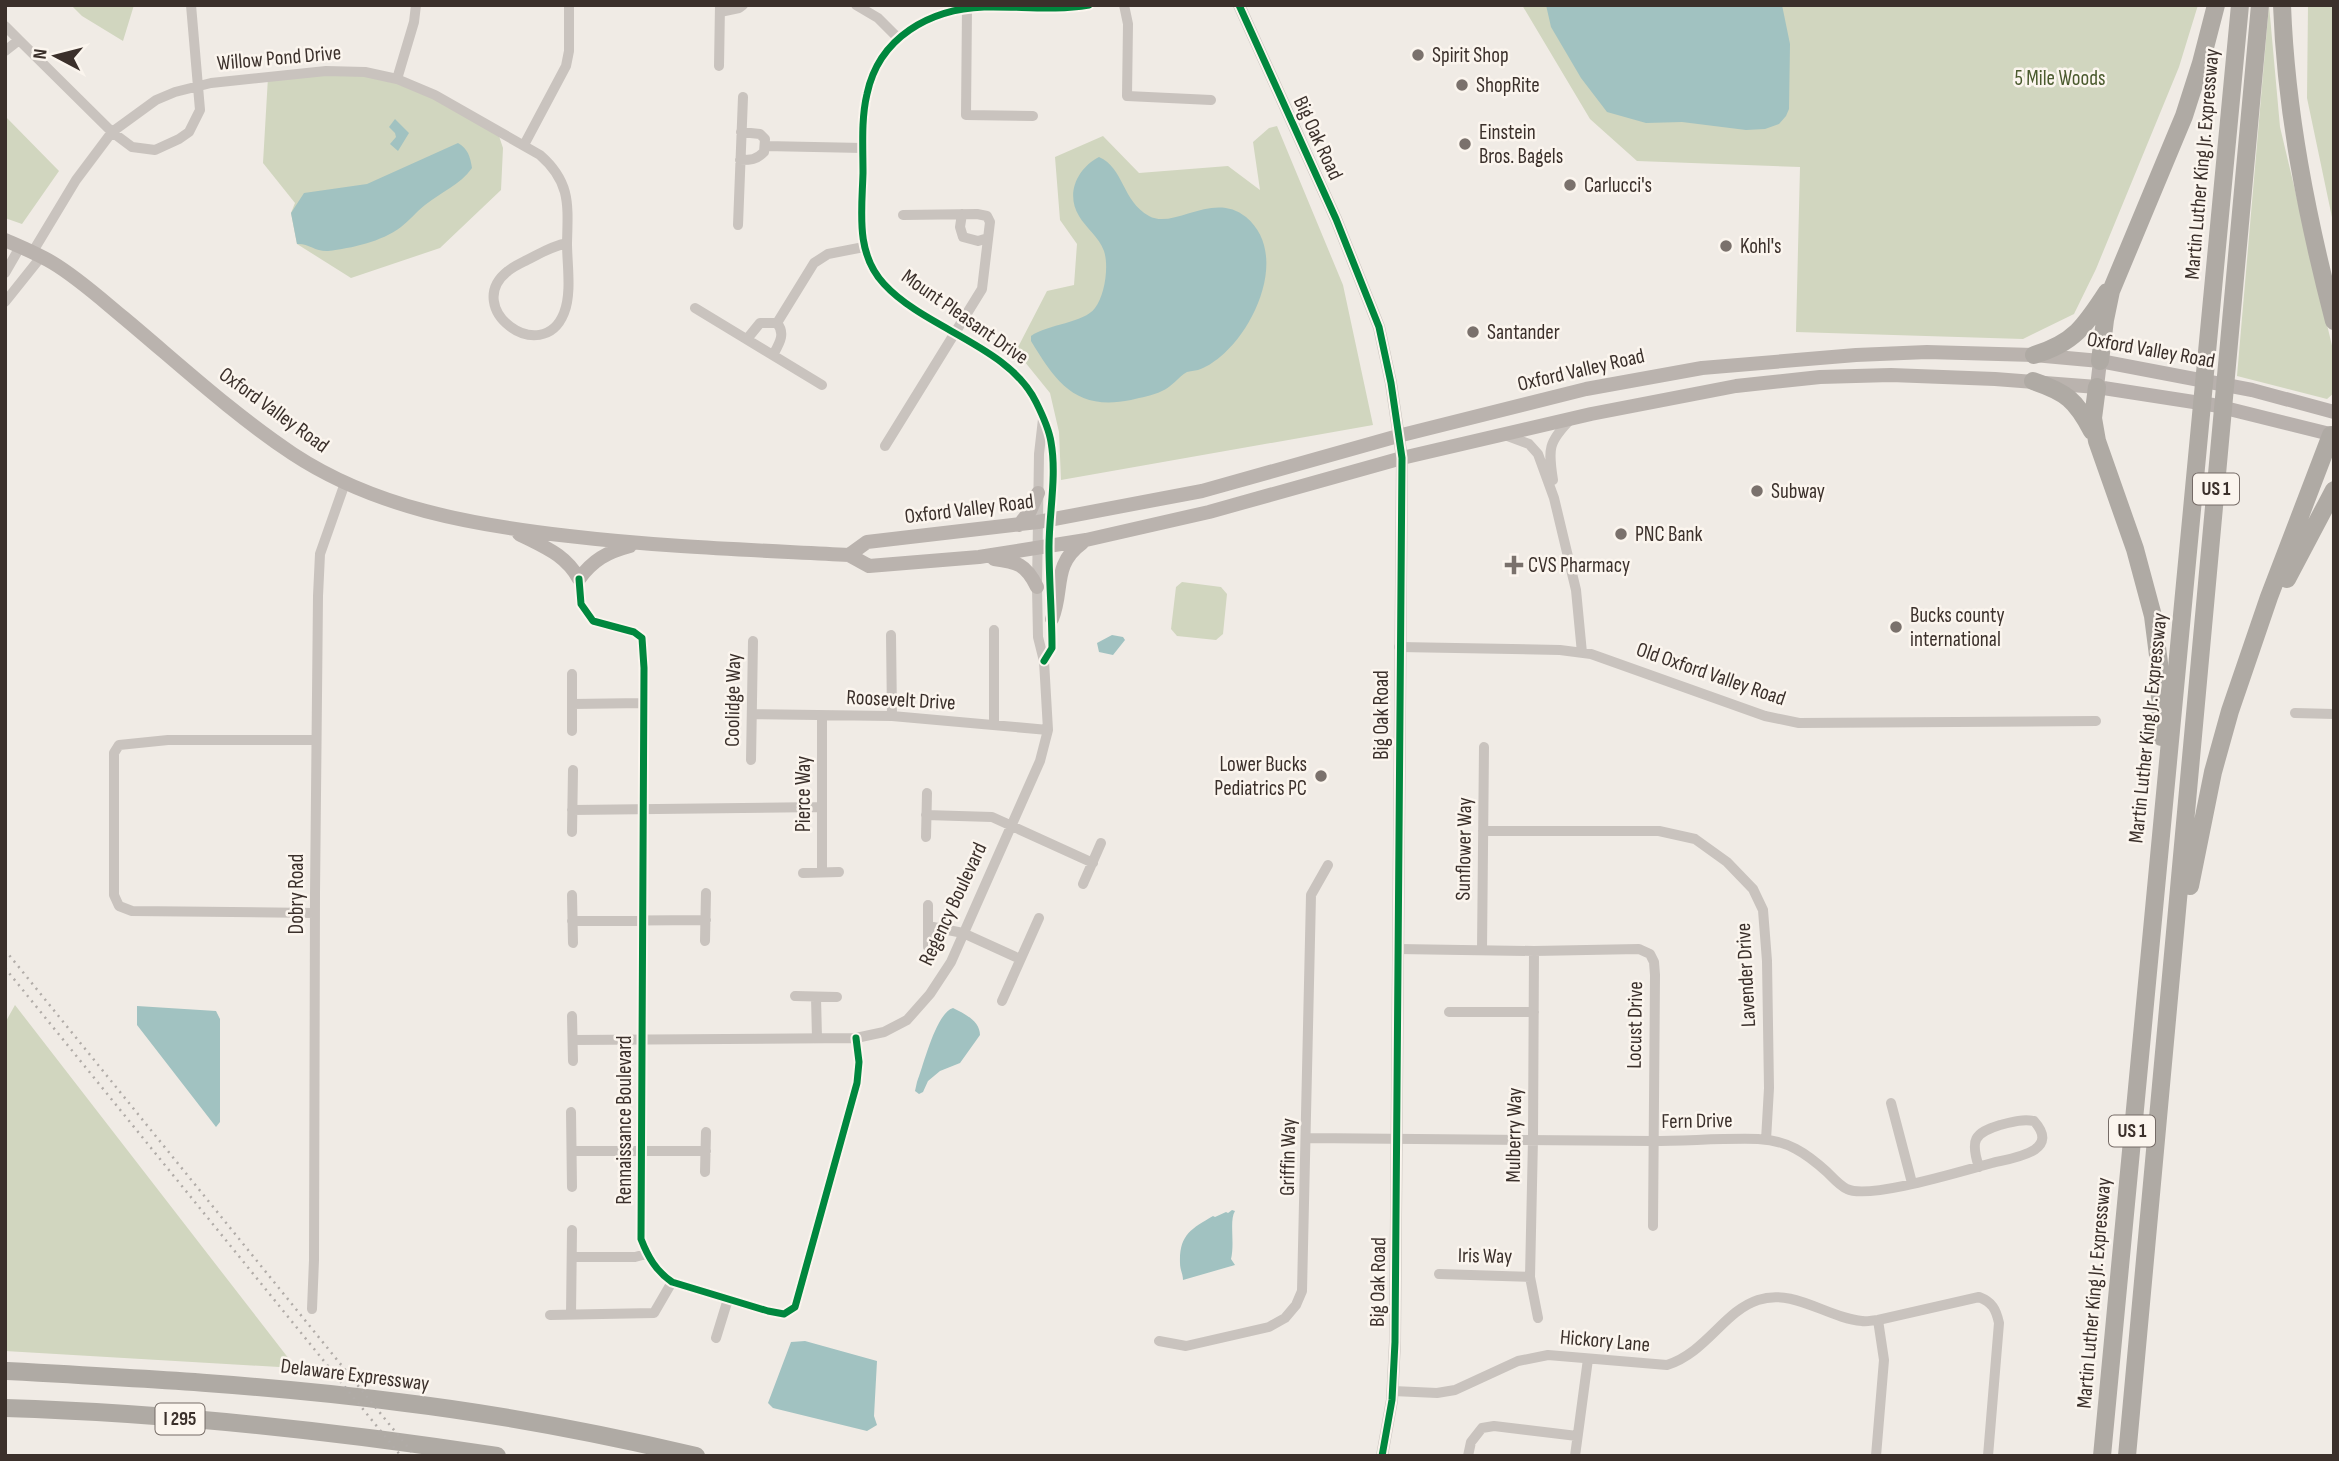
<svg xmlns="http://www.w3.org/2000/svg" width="2339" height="1461" viewBox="0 0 2339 1461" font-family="'Sofia Sans Condensed',sans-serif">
<rect width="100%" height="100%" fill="#f0ebe5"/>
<!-- green -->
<path fill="#d1d6bf" d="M 71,5 L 134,5 L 123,41 L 82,16 Z
M 1522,5 L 2198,5 L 2179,67 L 2096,269 L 2074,314 L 2023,339 L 1796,332 L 1800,167 L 1637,161 L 1590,119 Z
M 2269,5 L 2280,127 L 2334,354 L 2334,393 L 2327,399 L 2237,376 Z
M 2308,5 L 2334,5 L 2334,227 L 2307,98 Z
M 326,71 L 397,79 L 497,130 L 503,148 L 501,190 L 440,248 L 351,278 L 297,244 L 291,213 L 295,203 L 263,163 L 268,77 Z
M 5,116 L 59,171 L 22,224 L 5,218 Z
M 1277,126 L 1343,285 L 1373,425 L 1061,480 L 1059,432 L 1050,393 L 1016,351 L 1047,291 L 1074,285 L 1077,244 L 1060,220 L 1055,157 L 1103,136 L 1139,173 L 1228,166 L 1260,190 L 1253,142 L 1269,128 Z
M 1182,582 L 1221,587 L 1227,594 L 1223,634 L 1216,640 L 1177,636 L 1171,629 L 1176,587 Z
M 15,1005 L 296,1368 L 5,1351 L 5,1023 Z"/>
<!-- water -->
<path fill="#a1c2c1" d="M 1546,5 L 1782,5 L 1790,44 L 1789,109 L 1786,116 L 1779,124 L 1765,129 L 1746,130 L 1682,122 L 1646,123 L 1607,112 L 1581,78 L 1551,27 Z
M 395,119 L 409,133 L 398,151 L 390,144 L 396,137 L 395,133 L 389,127 Z
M 458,143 C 468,149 470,156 472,168 C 460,185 441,192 425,205 C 416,212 409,221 401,227 C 381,242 352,248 328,251 C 316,252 308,243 297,244 L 291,213 L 304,193 L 367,184 Z
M 1099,157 C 1124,168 1122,201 1149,216 C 1174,230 1213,190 1246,217 C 1289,253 1256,328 1220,357 C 1214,362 1205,368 1198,370 C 1194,371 1190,371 1187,372 C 1178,377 1172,387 1162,391 C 1152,396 1142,397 1131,400 C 1077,411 1057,384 1031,341 L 1031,336 C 1048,324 1084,323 1095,308 C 1105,295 1109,266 1104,251 C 1099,237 1086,228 1079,216 C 1065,193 1078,168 1099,157 Z
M 1112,635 L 1123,637 L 1125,640 L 1113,655 L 1099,652 L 1097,643 Z
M 137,1006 L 216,1011 L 220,1019 L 220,1122 L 216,1127 L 137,1025 Z
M 953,1008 C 965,1014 980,1021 980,1035 L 960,1063 L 940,1071 L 928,1081 L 923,1092 L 919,1094 L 915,1091 L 917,1082 C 924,1064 936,1013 953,1008 Z
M 1232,1210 L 1235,1211 C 1229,1220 1235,1243 1231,1259 L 1235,1265 L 1183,1280 C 1183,1274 1180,1270 1180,1263 C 1179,1235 1191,1229 1213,1216 L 1215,1217 L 1226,1212 L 1228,1213 Z
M 805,1341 L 877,1361 L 874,1416 L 877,1425 L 867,1431 L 773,1408 L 768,1403 L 791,1342 Z"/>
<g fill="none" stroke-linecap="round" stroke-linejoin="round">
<!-- minor -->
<path stroke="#c9c3be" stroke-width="10" d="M 856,5 L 878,18 L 898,38
M 1124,5 L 1128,24 L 1127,96 L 1211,100
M 967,8 L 966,115 L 1033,116
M 720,12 L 739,8 L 743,5
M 5,26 L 19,40 L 5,51
M 19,40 L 112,132 L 132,147 L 155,150 L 179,139 L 189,132 L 200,110 L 191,5
M 719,66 L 720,5
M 397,79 L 414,22 L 416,5
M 524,145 L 566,66 L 569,51 L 569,5
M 765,146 L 863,148
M 740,160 C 751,160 756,160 764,152 L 765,139 L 760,134 L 741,132
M 962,214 L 960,227 L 963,237 L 978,241 L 988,238
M 738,225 L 743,97
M 567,243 C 567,264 572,293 564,313 C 542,368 461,308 508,271 C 514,266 521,263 527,260 C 541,253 552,246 567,243 Z
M 32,253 L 76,180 L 112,132 L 156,100 L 175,92 L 211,83 L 326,71 L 365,72 L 397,79 L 435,95 L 540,155 C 571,182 568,205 567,243
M 5,273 L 20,247
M 5,302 L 41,257
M 695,308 L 822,385
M 777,323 L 814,263 L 828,254 L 864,247
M 747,339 L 760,323 L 777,323 C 786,334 779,344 773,355
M 1505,435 L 1529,444 L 1538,454 L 1554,498 L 1576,590 L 1582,653
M 885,446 L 982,289 L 990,222 L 987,216 L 977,214 L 903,215
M 1553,480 C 1548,449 1548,442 1571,419
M 579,579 L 581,604 L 593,621 L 634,632 L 642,638 L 644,668 L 641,1239 C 648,1257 656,1271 672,1282 L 768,1311 L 784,1314 L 795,1307 L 857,1083 L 859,1062 L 856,1038
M 891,635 L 892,716
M 1399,647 L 1560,650 L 1591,654 L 1765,716 L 1799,723 L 2096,721
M 1044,661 L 1052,648 C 1052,614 1049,581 1049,547 C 1049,513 1057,476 1051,442 C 1049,429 1042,414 1036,402 C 1009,346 925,329 884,284 C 855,253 862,211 863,173 C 863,147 861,119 867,94 C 879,37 930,9 984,7 C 1020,6 1054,11 1089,5
M 572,674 L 572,731
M 572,704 L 644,703
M 2295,713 L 2334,714
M 752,714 L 892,716 L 1048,730
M 994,724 L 994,630
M 751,760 L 753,641
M 572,810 L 822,807
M 926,815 L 992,817 L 1093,863
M 1483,831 L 1659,831 L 1695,839 L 1727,862 L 1753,889 L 1763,910 L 1767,961 L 1769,1088 L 1766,1140
M 572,832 L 573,770
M 926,837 L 927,793
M 822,872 L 822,716
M 803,873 L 839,872
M 1083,884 L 1101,843
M 572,895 L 573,943
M 928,905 L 928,947
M 315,913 L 132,911 L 119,906 L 114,895 L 114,753 L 119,745 L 168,740 L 316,740
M 572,921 L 706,920
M 928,926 L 963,933 L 1020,959
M 705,941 L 706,893
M 1398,949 L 1534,951 L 1639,949 L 1650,954 L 1654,962 L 1655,975 L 1653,1226
M 1482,950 L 1484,747
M 1534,951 L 1533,1139 L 1530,1277 L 1538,1318
M 795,996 L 837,997
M 816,997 L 817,1038
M 1002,1001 L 1039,918
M 1449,1012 L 1534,1012
M 572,1016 L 573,1061
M 573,1040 L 856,1038 L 884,1032 L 907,1020 L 930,994 L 951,962 L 1040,761 L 1048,730 L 1044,661 L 1038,637 L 1037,587 L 1039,454 L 1043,419
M 1891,1103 L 1912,1183
M 571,1112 L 572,1187
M 1307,1138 C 1422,1139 1537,1140 1652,1141 C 1687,1141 1722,1138 1758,1139 C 1787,1140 1806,1153 1827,1172 C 1833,1178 1840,1186 1847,1189 C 1869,1200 1965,1170 1992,1163 C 2012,1158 2062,1152 2034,1121 C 2022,1119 2012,1122 2000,1125 C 1974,1133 1970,1140 1979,1167
M 572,1151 L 706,1151
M 705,1172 L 706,1132
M 572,1257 L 635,1257 L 646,1254
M 1439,1274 L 1530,1277
M 312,1309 L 314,1260 L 315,894 L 318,596 L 320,554 L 345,483
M 550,1315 L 654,1313 L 672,1282
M 571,1315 L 572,1230
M 716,1338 L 728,1299
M 1159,1341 L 1186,1346 L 1269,1327 L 1285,1318 L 1296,1305 L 1302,1291 L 1311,895 L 1328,865
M 1393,1391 L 1437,1393 L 1455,1390 L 1518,1361 L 1548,1355 L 1667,1365 C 1707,1352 1724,1311 1758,1300 C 1794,1288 1827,1318 1862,1321 C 1867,1322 1873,1320 1878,1320 L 1979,1297 C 1992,1302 1996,1309 1999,1323 L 1988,1456
M 1468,1456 L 1471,1442 L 1482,1428 L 1494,1426 L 1577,1436
M 1575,1456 L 1588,1359
M 1876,1456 L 1884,1360 L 1878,1320"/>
<!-- tertiary -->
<path stroke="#c9c3be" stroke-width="12" d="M 1239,5 L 1336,219 L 1379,327 L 1391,383 L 1402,458 L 1395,1342 L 1392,1400 L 1382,1456"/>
<!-- secondary -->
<path stroke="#bab3ae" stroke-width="14" d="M 5,240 C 21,247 38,254 53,263 C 78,278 101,299 124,318 C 179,364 233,414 293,454 C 375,508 473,525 569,536 C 662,547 755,550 849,555 L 869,566 L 979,557 L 1086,540 L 1209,512 L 1402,458 L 1591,414 L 1736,386 L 1820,377 L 1891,375 L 1995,379 L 2097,387
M 1019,525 L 1030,511 L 1038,493
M 519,534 C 544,547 565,554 579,579 C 593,560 607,552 630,546
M 849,555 L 867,542 L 1038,522 L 1202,491 L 1398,436 L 1586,389 L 1702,368 L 1856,355 L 1927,352 L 2034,355 L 2100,361
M 994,559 C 1017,562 1026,564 1037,587
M 1052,619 C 1064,589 1052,565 1082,543"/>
<!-- primary -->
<path stroke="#b8b1ad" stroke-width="14" d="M 2334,412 L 2252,390 L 2100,361 L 2097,387 L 2213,405 L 2334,435"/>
<!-- motorway -->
<path stroke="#afaaa4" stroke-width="18" d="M 2282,5 C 2286,113 2307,217 2334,321
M 2034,355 C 2074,343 2085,326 2107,292
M 2100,361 L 2105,320 L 2111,291 L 2184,116 L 2201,63 L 2216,5
M 2033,381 C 2066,392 2076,400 2092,431
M 2097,387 L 2093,418 L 2097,441 L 2135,549 L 2153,616 L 2159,663 L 2161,737
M 2287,579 L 2334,490
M 2190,886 L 2213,772 L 2230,711 L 2269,597 L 2331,435
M 5,1371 C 136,1378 268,1385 398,1402 C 498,1414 598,1433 696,1456
M 5,1408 C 170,1413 335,1431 497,1456
M 2102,1456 L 2240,5
M 2127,1456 L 2260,5"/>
<!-- rail -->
<path stroke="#b1aca8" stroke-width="2.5" stroke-dasharray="2 5" stroke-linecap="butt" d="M 5,950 L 415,1456
M 5,968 L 401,1456"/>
<defs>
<path id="cycleway" d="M 1239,5 L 1336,219 L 1379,327 L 1391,383 L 1402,458 L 1395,1342 L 1392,1400 L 1382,1456
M 579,579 L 581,604 L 593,621 L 634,632 L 642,638 L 644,668 L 641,1239 C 648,1257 656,1271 672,1282 L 768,1311 L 784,1314 L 795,1307 L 857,1083 L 859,1062 L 856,1038
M 1044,661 L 1052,648 C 1052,614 1049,581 1049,547 C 1049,513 1057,476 1051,442 C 1049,429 1042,414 1036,402 C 1009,346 925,329 884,284 C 855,253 862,211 863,173 C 863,147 861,119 867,94 C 879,37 930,9 984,7 C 1020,6 1054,11 1089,5"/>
</defs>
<!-- cycleway casing -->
<use href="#cycleway" stroke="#fbf5ee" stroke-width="11"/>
<!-- cycleway -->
<use href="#cycleway" stroke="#00873e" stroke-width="7"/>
</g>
<!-- markers -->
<g fill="#7a716c" stroke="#fbf5ee" stroke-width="2.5">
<circle cx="1418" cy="55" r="7"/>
<circle cx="1462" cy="85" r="7"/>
<circle cx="1465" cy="144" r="7"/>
<circle cx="1570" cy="185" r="7"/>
<circle cx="1726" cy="246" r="7"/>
<circle cx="1473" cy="332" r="7"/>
<circle cx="1757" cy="491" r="7"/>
<circle cx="1621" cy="534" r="7"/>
<path d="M1510.5 554.5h7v7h7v7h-7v7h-7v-7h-7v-7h7z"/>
<circle cx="1896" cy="627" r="7"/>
<circle cx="1321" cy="776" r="7"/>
</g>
<g text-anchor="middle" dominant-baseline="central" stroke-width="5" stroke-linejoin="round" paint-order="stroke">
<!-- shield labels -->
<g fill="#fbf5ee" stroke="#756b66" stroke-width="2">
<rect x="2193" y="473.5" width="46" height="31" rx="5"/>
<rect x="2109" y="1115.5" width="46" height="31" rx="5"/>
<rect x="155.5" y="1403.5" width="49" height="31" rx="5"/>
</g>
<g font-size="19" font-weight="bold" fill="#3b302b">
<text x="2216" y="489">US 1</text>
<text x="2132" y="1131">US 1</text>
<text x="180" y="1419">I 295</text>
</g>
<!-- poi labels -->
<g font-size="21" fill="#3b302b" stroke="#fbf5ee" text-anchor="start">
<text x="1432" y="55">Spirit Shop</text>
<text x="1476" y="85">ShopRite</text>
<text x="1479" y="132">Einstein<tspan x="1479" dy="24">Bros. Bagels</tspan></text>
<text x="1584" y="185">Carlucci's</text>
<text x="1740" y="246">Kohl's</text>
<text x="1487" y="332">Santander</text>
<text x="1771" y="491">Subway</text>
<text x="1635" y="534">PNC Bank</text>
<text x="1528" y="565">CVS Pharmacy</text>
<text x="1910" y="615">Bucks county<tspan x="1910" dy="24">international</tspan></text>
<text x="1307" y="764" text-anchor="end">Lower Bucks<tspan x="1307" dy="24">Pediatrics PC</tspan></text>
</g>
<!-- street labels -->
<g font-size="21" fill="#3b302b" stroke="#fbf5ee">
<text transform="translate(279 58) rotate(-5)">Willow Pond Drive</text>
<text transform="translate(1318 138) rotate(65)">Big Oak Road</text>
<text transform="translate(2202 164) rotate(-85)">Martin Luther King Jr. Expressway</text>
<text transform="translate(965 317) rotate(35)">Mount Pleasant Drive</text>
<text transform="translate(2151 350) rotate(10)">Oxford Valley Road</text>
<text transform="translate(1581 370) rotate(-13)">Oxford Valley Road</text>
<text transform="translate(274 410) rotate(36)">Oxford Valley Road</text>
<text transform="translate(969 509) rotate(-7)">Oxford Valley Road</text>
<text transform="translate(1711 674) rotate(19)">Old Oxford Valley Road</text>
<text transform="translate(733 700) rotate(-89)">Coolidge Way</text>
<text transform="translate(901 700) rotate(3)">Roosevelt Drive</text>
<text transform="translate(1381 715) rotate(-90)">Big Oak Road</text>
<text transform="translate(2148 728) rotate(-84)">Martin Luther King Jr. Expressway</text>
<text transform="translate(803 794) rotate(-90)">Pierce Way</text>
<text transform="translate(1464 849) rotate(-89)">Sunflower Way</text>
<text transform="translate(296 894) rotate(-90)">Dobry Road</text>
<text transform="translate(953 904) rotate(-65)">Regency Boulevard</text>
<text transform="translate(1746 975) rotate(-93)">Lavender Drive</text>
<text transform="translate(1635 1025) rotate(-89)">Locust Drive</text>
<text transform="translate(624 1120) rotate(-90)">Rennaissance Boulevard</text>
<text transform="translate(1697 1121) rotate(-1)">Fern Drive</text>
<text transform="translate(1514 1135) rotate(-89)">Mulberry Way</text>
<text transform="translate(1288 1157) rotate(-89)">Griffin Way</text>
<text transform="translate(1485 1256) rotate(1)">Iris Way</text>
<text transform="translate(1378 1282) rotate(-89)">Big Oak Road</text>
<text transform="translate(2094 1293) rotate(-85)">Martin Luther King Jr. Expressway</text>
<text transform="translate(1605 1341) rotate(5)">Hickory Lane</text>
<text transform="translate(355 1375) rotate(7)">Delaware Expressway</text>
</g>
<!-- park labels -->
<g font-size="21" fill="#4a5a2e" stroke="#fbf5ee">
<text x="2060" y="78">5 Mile Woods</text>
</g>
</g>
<!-- border -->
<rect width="2339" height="1461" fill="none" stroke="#3b302b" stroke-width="14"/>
<!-- north arrow -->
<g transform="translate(56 56) rotate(277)" stroke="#fbf5ee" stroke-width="5" paint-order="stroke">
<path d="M0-5L12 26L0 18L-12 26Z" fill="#3b302b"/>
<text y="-10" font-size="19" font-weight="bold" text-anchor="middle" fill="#3b302b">N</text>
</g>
</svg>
